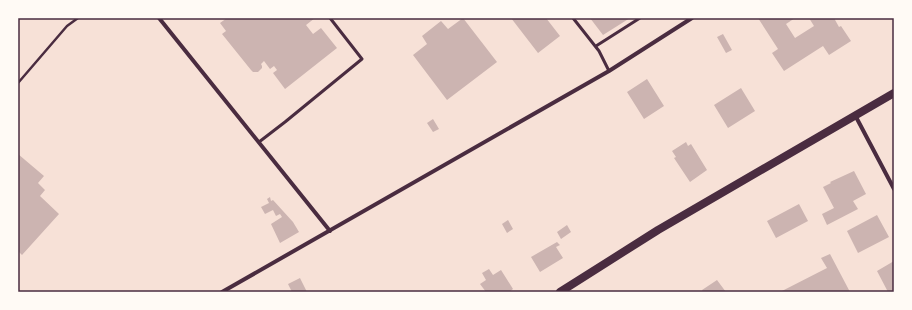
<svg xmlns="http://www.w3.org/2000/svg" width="912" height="310" viewBox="0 0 912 310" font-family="'PT Sans',sans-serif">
<rect width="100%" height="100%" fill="#f7e1d7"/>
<!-- building -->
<path fill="#ccb4b1" d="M 227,18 L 315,18 L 306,25 L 313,34 L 321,28 L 337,48 L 285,89 L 273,73 L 277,70 L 274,66 L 270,69 L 264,61 L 261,64 L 262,66 L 262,68 L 258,72 L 253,72 L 251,70 L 222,34 L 226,31 L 220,23 Z
M 463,18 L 497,62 L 447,100 L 413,55 L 427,44 L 422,36 L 441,21 L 448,29 Z
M 511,18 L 546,18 L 560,36 L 538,53 Z
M 590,18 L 630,18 L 603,35 Z
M 758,18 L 795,18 L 786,24 L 795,38 L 814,26 L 809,18 L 834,18 L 839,27 L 841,26 L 851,41 L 829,55 L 823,46 L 784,71 L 772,53 L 778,49 Z
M 723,34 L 732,50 L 726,53 L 717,37 Z
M 647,79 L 664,106 L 644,119 L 627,92 Z
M 741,88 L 755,111 L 728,128 L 714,105 Z
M 433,119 L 439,129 L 433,132 L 427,123 Z
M 686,142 L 688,146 L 691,144 L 707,170 L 690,182 L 674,158 L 676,157 L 672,151 Z
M 18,154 L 44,176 L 38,183 L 45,190 L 40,196 L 59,214 L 22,255 L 18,251 Z
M 854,171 L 866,194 L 853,201 L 858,209 L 827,225 L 822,214 L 834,208 L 823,187 L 831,183 L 830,182 Z
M 270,197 L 271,201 L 273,200 L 293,222 L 299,232 L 280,243 L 271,224 L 282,217 L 280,214 L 276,216 L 273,210 L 265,214 L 261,207 L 269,203 L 267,199 Z
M 799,204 L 808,221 L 776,238 L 767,221 Z
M 877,215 L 889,237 L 858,253 L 847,231 Z
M 508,220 L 513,229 L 507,233 L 502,224 Z
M 567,225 L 571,232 L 561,239 L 557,232 Z
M 557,242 L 560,245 L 556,247 L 563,258 L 540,272 L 531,257 Z
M 830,254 L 850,292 L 780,292 L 827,268 L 821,258 Z
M 894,261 L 894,292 L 888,292 L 877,271 Z
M 489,269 L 493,275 L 501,270 L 513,289 L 509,292 L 486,292 L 480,284 L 486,280 L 482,273 Z
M 300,278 L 307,292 L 292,292 L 288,284 Z
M 717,280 L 726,292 L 703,292 L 702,290 Z"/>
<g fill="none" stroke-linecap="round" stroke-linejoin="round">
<!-- path -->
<path stroke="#4a2c40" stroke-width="2.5" d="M 18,83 L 67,26 L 78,18"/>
<!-- service -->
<path stroke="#4a2c40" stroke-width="3" d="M 573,18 L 599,51 L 609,71
M 596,46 L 640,18
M 259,142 L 285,122 L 362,59 L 330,18"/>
<!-- minor -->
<path stroke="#4a2c40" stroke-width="4" d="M 159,18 L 330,231
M 855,115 L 894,189
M 222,292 L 609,71 L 692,18"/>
<!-- secondary -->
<path stroke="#4a2c40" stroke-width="8" d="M 560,292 L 658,230 L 894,93"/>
</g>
<!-- border -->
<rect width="912" height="310" fill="none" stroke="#fffaf5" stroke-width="38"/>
<rect x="19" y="19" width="874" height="272" fill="none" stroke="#4a2c40" stroke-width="1.5"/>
</svg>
